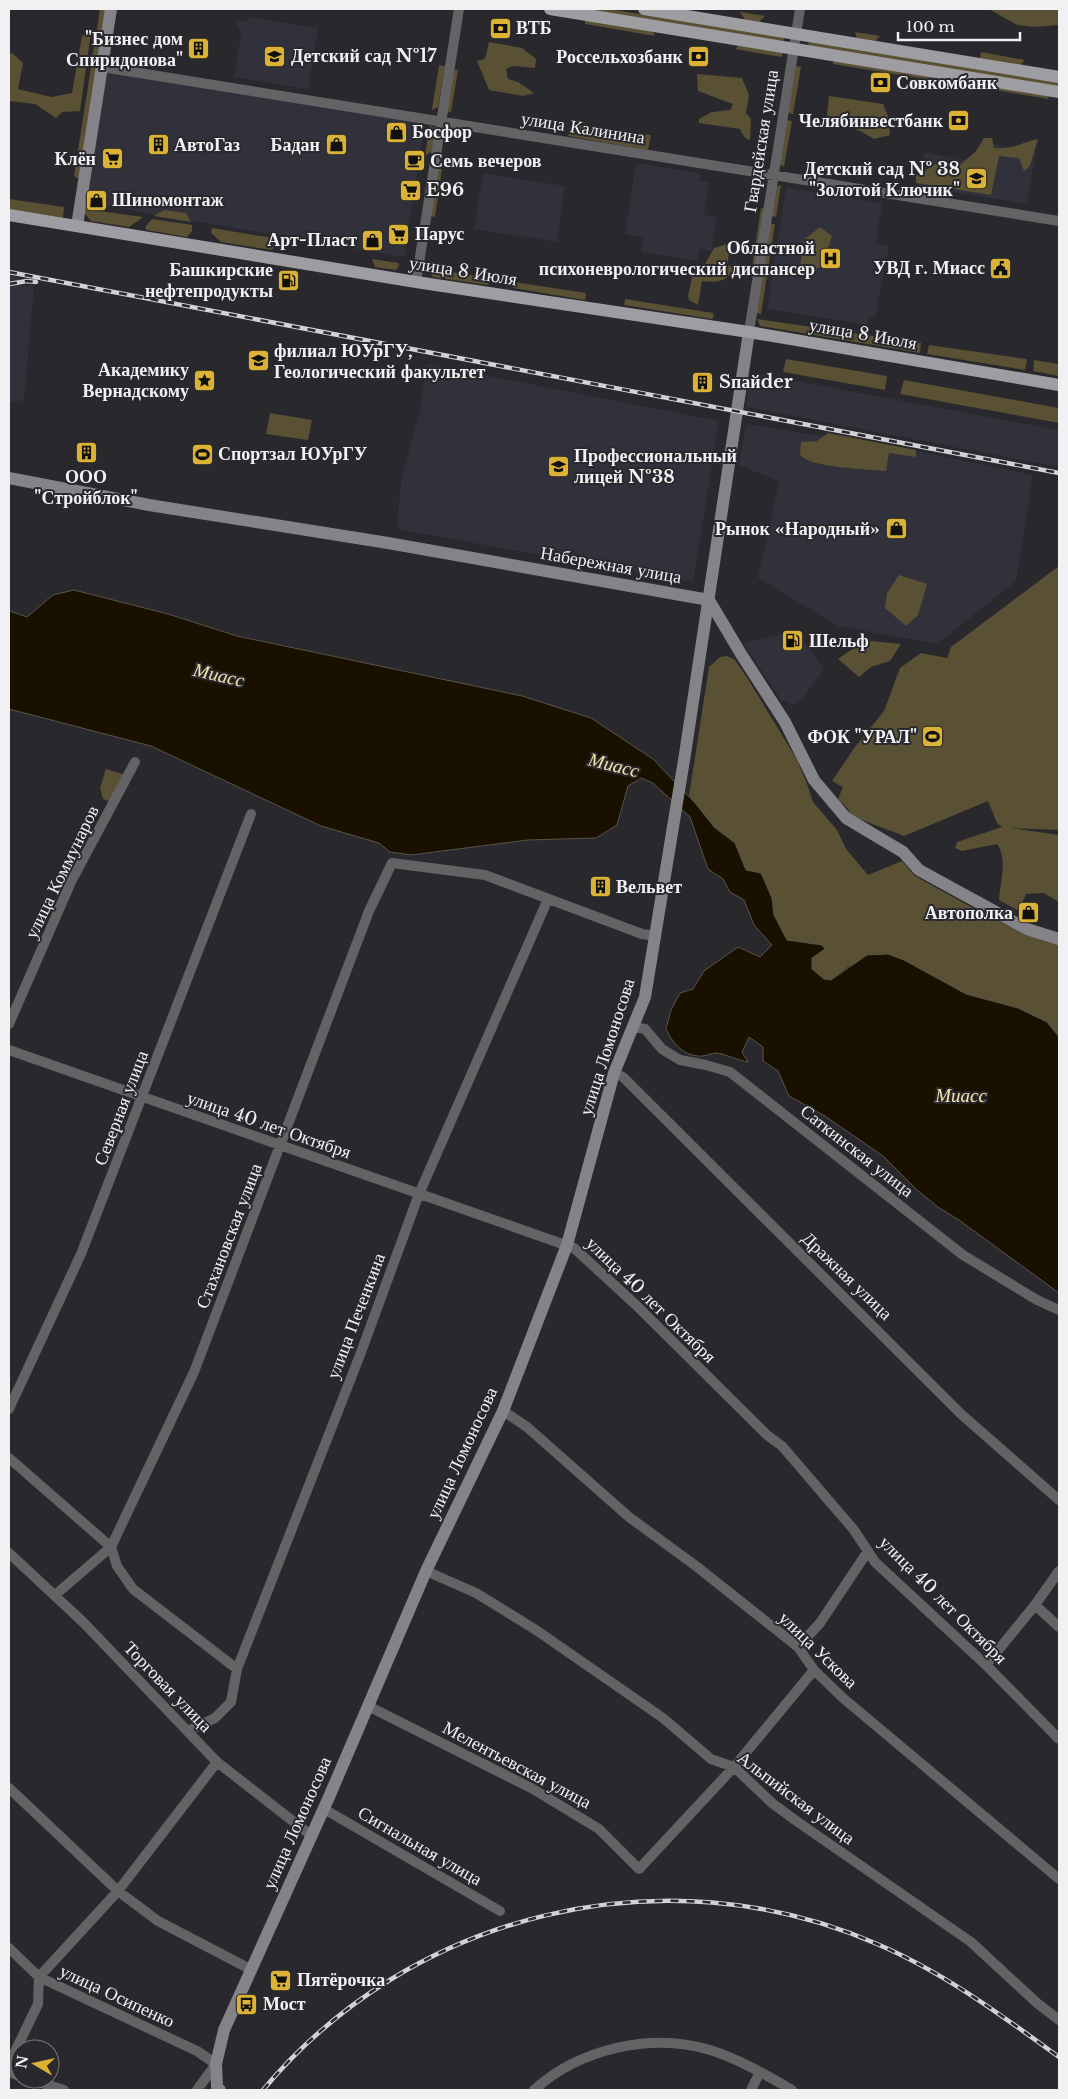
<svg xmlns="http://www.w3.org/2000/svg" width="1068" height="2099" viewBox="0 0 1068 2099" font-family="'Libre Baskerville',serif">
<rect width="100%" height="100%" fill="#28282d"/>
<!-- built -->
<path fill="#31313b" d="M 248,17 L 318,28 L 308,89 L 234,77 L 241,34 L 235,20 L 247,22 Z
M 104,70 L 425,122 L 404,257 L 83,202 Z
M 987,143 L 1036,151 L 1027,204 L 918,187 L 924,153 L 983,163 Z
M 636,163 L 700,173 L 699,181 L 709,183 L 704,215 L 717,217 L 711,251 L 699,249 L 697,261 L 641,252 L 643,237 L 625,234 Z
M 483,173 L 565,186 L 557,242 L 474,229 Z
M 786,188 L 882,203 L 876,244 L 889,246 L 875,317 L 869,317 L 868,325 L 767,309 Z
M 9,274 L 19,275 L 20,286 L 34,285 L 24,400 L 9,403 Z
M 427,364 L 719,421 L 693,582 L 401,530 L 397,525 L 402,475 L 419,415 Z
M 752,373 L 1059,430 L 1059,467 L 746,407 Z
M 746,424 L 916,451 L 1033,475 L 1016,581 L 937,644 L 838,626 L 758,578 L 779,481 L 739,465 Z
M 787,633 L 797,633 L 824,669 L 803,698 L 795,705 L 781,700 L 743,643 Z"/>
<!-- green -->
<path fill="#5a5034" d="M 100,9 L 106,9 L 97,65 L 91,65 Z
M 579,9 L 609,9 L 783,37 L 784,40 L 782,42 Z
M 989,9 L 1059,9 L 1059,25 L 1034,27 L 1017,25 Z
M 740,12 L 765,16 L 759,22 L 745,20 Z
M 585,20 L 653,31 L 655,36 L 585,24 Z
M 91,32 L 80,111 L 62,112 L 56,118 L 35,104 L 9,101 L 9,55 L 12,53 L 23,63 L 18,89 L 51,97 L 72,93 L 82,36 Z
M 855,32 L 880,36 L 875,41 L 857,38 Z
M 809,41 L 1059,82 L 1059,88 L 808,46 Z
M 489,42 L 522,48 L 536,59 L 535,68 L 513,66 L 506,69 L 508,79 L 518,82 L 534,93 L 523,96 L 489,90 L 477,61 L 485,59 Z
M 739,45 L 782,51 L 783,54 L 781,57 L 735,49 Z
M 981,52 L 1025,60 L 1020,65 L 980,58 Z
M 834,59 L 932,75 L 931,80 L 833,64 Z
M 439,65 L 445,66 L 438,107 L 432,110 Z
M 796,66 L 801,67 L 793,114 L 788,113 Z
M 91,67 L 97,68 L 80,177 L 77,178 L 74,176 Z
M 453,70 L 458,70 L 451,112 L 446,111 Z
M 697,74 L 742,78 L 749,95 L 746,113 L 751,119 L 750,140 L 745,138 L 740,129 L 699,123 L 699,119 L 712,112 L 730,110 L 733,104 L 698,91 Z
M 990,85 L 1049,94 L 1048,99 L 989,89 Z
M 829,96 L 883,104 L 888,116 L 890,135 L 874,139 C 858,129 845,123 826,124 Z
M 787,120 L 792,121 L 784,167 L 780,164 Z
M 430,125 L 435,129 L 432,151 L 425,156 Z
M 578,125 L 651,135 L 648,150 L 568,136 L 570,127 Z
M 984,138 L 992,138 L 994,148 C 1013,150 1019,143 1038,139 L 1030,166 L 1024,171 L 1019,158 L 999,156 L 991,195 L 916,183 L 916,175 C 926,172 932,165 942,160 L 959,166 L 976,151 Z
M 437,169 L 442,169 L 435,217 L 430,216 Z
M 781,185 L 776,217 L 771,216 L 776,187 Z
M 9,199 L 64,207 L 63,218 L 9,209 Z
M 761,208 L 766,209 L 756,269 L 752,268 Z
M 86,209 L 143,217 L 129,227 L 91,221 L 85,214 Z
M 164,210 L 186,213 L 191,222 L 154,216 Z
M 152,219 L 192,225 L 192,231 L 187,237 L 147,230 L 145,227 Z
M 770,224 L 775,224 L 761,314 L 756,313 Z
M 820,227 L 832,236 L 827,252 L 830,261 L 810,273 L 799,273 L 804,240 Z
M 212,228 L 279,239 L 272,250 L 221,242 L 211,233 Z
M 731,243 L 727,265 L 745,270 L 744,276 L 730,275 C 722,283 713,282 702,281 L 698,305 L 689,300 L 688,296 L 692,277 L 704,266 L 714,248 Z
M 372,259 L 398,263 L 399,265 L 396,270 L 375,267 Z
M 434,269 L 488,278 L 490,282 L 487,285 L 433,277 L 431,273 Z
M 514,282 L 586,293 L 585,300 L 513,288 Z
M 625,299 L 713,313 L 714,316 L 712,319 L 624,305 Z
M 757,319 L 921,343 L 920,353 L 760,326 Z
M 929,345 L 1027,359 L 1025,370 L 927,354 Z
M 786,359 L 887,376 L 885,390 L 783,372 Z
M 1034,360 L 1059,364 L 1059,376 L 1033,371 Z
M 904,380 L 1059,408 L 1059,423 L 900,394 Z
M 270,413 L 312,420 L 308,440 L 266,434 Z
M 828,433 L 916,450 L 916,457 L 889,453 L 886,471 C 867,469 811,468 800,455 L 801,442 L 817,441 Z
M 1059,566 L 1059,830 L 1011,828 L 1059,835 L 1059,902 L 1044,893 L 1026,894 L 1019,911 L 999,900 C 1000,883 1008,859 997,844 L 962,851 L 955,848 L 957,842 L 1002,827 L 997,823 L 988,801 L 904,836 L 849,815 L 849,810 L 838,799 L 843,787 L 832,781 L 855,747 L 884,711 L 900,668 L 921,653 L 947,658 L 951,647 Z
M 899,575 L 927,584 L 918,615 L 906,626 L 885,608 L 887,593 Z
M 871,641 L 901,644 L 890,661 L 871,667 L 859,677 L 838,659 L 851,650 Z
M 727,656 L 735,660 L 746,676 L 796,758 L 806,781 L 813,802 L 837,830 L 846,849 L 868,875 L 902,861 L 915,876 L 971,907 L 1024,934 L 1059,944 L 1059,1037 L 1047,1022 L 1018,1008 L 966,994 L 904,960 L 849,966 L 831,980 L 824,979 L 812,969 L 812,958 L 825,949 L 822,945 L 787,940 L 774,915 L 772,898 L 746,870 L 735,843 L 714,827 L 689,796 L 709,667 L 720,657 Z
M 106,769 L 126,775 L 111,802 L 103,799 L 100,788 Z"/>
<!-- water -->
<path fill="#191000" stroke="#5a5449" d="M 74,590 L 168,614 L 237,636 L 522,696 L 591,718 L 653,759 L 696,804 L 714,827 L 735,843 L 746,870 L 761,873 L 772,898 L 774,915 L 787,940 L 822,945 L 825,949 L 812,958 L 812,969 L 824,979 L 831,980 L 867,955 L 888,954 L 904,960 L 966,994 L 1018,1008 L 1047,1022 L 1059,1037 L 1059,1293 L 959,1220 L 938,1207 L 917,1190 L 883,1156 L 825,1116 L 789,1096 L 778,1071 L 763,1061 L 763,1047 L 749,1037 L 742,1052 L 748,1062 C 740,1061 722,1053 717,1053 C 711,1053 704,1057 698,1056 C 681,1054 673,1043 666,1029 L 671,1010 L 680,993 L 693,989 L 704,971 L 738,947 L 760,957 L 772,945 L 754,925 L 744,900 L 730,892 L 723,879 L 708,869 L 690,817 L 653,783 L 641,778 L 628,786 L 617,825 L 596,838 L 528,840 L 411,855 L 390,852 L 379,843 L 321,826 L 151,746 L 9,709 L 9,609 L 12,612 L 27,617 L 53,595 Z"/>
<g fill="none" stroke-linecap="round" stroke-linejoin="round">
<!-- street -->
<path stroke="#636365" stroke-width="10" d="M 102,67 L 1059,221
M 416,282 L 459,9
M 749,332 L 800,9
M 9,1024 L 71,882 L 135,762
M 634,1027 L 645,1029 L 662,1049 L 680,1060 L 706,1065 L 730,1072 L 963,1255 L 1037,1300 L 1059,1310
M 9,1050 L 574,1248 L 636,1305 L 767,1435 L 782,1446 L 854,1530 L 875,1562 L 986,1665 L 1059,1739
M 614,1073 L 623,1077 L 961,1414 L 1059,1500
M 9,1409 L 81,1254 L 251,814
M 503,1411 L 527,1427 L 629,1517 L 696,1566 L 798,1647 L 814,1670 L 843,1698 L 1059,1879
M 9,1458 L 111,1547 L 117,1566 L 133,1589 L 237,1669
M 9,1553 L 83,1622 L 217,1762 L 312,1836
M 426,1571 L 476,1593 L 536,1630 L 663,1718 L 711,1759 L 734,1767 L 772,1803 L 795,1820 L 971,1942 L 1037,2003 L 1059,2020
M 55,1595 L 111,1547 L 194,1372 L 369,911 L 392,863 L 485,875 L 642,934 L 656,936
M 1035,1605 L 1059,1627
M 798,1647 L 820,1623 L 868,1551
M 986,1665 L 1035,1605 L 1059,1571
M 368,1706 L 533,1789 L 599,1829 L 639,1869 L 734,1767 L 814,1670
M 188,1731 L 215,1718 L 231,1702 L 237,1669 L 360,1355 L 419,1194 L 548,899
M 9,1788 L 118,1891 L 158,1921 L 250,1969
M 324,1809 L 500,1911
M 9,1948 L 39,1977 L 197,2051 L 216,2064 L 197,2090
M 9,2064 L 38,2004 L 39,1977 L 118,1891 L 217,1762
M 9,2072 L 20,2076
M 29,2079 L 64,2090
M 534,2090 C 579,2049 651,2032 710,2050 C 739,2059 766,2075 792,2090
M 751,2090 L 760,2072"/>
<!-- secondary -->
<path stroke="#848488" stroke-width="12" d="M 77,226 L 111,9
M 9,478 L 149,505 L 388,543 L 709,600 L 741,654 L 785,722 L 814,780 L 846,818 L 903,852 L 919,870 L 1027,929 L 1059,939
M 220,2090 L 217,2087 L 216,2064 L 224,2030 L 329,1797 L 426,1571 L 503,1411 L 567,1245 L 614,1073 L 645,997 L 685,754 L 749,332"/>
<!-- primary -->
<path stroke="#9d9da2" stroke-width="12" d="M 550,9 L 1059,92
M 644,9 L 1059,77
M 9,215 L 416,282 L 749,332 L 1059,385"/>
<defs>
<path id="rail" d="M 9,272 L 1059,473
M 9,284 L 27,281 L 36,282
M 263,2090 C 411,1912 664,1851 877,1944 C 943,1972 1001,2015 1059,2057"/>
</defs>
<!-- rail casing -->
<use href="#rail" stroke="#d2d2d6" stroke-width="4.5"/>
<!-- rail -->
<use href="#rail" stroke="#28282d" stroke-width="2.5" stroke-dasharray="8" stroke-linecap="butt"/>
</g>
<!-- icons -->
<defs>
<symbol id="bank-square" viewBox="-11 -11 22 22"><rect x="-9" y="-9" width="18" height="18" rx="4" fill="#dbb233" stroke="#28282d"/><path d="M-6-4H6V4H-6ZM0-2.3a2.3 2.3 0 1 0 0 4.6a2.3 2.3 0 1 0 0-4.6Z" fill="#111"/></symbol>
<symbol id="building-square" viewBox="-11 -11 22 22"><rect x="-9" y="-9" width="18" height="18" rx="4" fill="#dbb233" stroke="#28282d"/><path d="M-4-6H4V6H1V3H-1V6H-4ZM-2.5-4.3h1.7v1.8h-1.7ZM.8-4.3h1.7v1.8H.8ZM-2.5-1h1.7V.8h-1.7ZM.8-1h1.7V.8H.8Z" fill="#111"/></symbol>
<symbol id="school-square" viewBox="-11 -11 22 22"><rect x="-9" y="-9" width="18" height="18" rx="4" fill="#dbb233" stroke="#28282d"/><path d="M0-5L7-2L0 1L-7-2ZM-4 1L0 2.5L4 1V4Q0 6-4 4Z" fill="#111"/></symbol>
<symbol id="shop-square" viewBox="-11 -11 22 22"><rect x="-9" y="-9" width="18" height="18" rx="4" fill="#dbb233" stroke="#28282d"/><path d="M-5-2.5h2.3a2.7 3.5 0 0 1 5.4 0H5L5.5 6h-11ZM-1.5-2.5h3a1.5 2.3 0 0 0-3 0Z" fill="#111"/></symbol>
<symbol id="supermarket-square" viewBox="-11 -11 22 22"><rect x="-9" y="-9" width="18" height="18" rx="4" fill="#dbb233" stroke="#28282d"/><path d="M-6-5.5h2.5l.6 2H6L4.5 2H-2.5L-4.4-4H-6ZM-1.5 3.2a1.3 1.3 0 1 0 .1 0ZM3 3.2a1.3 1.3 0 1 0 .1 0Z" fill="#111"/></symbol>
<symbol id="cafe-square" viewBox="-11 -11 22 22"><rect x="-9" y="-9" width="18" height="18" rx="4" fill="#dbb233" stroke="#28282d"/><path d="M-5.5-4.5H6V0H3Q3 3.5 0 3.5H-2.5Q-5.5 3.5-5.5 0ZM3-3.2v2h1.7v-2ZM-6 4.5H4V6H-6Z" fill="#111"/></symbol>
<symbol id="hospital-square" viewBox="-11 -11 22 22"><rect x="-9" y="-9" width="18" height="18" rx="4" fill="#dbb233" stroke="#28282d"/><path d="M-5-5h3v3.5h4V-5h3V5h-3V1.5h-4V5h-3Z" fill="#111"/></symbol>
<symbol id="civic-square" viewBox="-11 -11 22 22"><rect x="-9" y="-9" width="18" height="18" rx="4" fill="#dbb233" stroke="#28282d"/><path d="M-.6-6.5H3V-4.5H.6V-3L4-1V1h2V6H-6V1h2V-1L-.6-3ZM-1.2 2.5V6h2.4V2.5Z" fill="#111"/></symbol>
<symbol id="fuel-square" viewBox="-11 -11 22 22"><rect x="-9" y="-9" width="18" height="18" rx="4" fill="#dbb233" stroke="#28282d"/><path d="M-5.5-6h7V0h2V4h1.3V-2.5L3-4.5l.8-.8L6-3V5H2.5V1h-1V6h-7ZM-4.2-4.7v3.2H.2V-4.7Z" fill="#111"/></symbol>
<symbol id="university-square" viewBox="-11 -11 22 22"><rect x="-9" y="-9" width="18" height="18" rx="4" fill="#dbb233" stroke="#28282d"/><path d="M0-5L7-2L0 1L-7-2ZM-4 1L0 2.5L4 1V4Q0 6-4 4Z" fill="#111"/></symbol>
<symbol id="sight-square" viewBox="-11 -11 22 22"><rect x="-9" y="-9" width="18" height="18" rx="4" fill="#dbb233" stroke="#28282d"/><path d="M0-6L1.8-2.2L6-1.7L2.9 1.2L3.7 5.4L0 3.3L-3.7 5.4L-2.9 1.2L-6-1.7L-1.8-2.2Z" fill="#111"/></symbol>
<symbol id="stadium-square" viewBox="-11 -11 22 22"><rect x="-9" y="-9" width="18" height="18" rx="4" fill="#dbb233" stroke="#28282d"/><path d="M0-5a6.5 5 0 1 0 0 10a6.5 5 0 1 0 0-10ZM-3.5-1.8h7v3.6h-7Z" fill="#111"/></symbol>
<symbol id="bus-square" viewBox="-11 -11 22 22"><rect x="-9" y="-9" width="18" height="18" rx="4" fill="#dbb233" stroke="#28282d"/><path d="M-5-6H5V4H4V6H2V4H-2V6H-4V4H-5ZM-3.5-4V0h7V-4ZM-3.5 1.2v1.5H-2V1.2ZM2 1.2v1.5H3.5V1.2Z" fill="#111"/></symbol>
</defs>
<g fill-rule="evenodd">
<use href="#bank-square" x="488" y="16" width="25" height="25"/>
<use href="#building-square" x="186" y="36" width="25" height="25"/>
<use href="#school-square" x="262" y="44" width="25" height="25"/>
<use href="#bank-square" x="686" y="44" width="25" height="25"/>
<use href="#bank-square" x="868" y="70" width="25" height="25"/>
<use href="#bank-square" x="946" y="108" width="25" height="25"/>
<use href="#shop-square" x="384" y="120" width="25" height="25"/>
<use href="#building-square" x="146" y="132" width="25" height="25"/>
<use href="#shop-square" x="324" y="132" width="25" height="25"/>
<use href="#supermarket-square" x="100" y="146" width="25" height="25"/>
<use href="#cafe-square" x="402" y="148" width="25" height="25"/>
<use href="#school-square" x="964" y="166" width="25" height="25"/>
<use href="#supermarket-square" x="398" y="178" width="25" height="25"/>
<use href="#shop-square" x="84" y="188" width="25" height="25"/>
<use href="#supermarket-square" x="386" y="222" width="25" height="25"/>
<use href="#shop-square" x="360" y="228" width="25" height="25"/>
<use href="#hospital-square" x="818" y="246" width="25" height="25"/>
<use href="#civic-square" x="988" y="256" width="25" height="25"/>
<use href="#fuel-square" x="276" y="268" width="25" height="25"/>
<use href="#university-square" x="246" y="348" width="25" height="25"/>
<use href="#sight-square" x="192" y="368" width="25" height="25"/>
<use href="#building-square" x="690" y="370" width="25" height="25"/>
<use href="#building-square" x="74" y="440" width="25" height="25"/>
<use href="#stadium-square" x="190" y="442" width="25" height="25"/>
<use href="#university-square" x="546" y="454" width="25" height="25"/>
<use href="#shop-square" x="884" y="516" width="25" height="25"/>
<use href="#fuel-square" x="780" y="628" width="25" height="25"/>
<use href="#stadium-square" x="920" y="724" width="25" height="25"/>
<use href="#building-square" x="588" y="874" width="25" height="25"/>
<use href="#shop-square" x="1016" y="900" width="25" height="25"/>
<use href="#supermarket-square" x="268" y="1968" width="25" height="25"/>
<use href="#bus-square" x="234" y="1992" width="25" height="25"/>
</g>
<g text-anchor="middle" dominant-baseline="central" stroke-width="4" stroke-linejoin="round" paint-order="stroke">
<!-- poi labels -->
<g font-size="18" font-weight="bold" fill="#f1f1f4" stroke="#28282d" text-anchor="start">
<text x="516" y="28">ВТБ</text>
<text x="183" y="39" text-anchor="end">"Бизнес дом<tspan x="183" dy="21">Спиридонова"</tspan></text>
<text x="291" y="56">Детский сад №17</text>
<text x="683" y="57" text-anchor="end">Россельхозбанк</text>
<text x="896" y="83">Совкомбанк</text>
<text x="943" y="121" text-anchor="end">Челябинвестбанк</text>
<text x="412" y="132">Босфор</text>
<text x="174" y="145">АвтоГаз</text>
<text x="320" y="145" text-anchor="end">Бадан</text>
<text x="96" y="159" text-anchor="end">Клён</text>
<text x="430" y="161">Семь вечеров</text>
<text x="960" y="169" text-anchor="end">Детский сад № 38<tspan x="960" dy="21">"Золотой Ключик"</tspan></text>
<text x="426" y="190">E96</text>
<text x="112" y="200">Шиномонтаж</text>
<text x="415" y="234">Парус</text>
<text x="357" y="240" text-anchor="end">Арт-Пласт</text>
<text x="815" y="248" text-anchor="end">Областной<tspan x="815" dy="21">психоневрологический диспансер</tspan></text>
<text x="985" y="268" text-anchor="end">УВД г. Миасс</text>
<text x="273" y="270" text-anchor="end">Башкирские<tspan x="273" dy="21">нефтепродукты</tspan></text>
<text x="274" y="351">филиал ЮУрГУ,<tspan x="274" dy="21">Геологический факультет</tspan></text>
<text x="189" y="370" text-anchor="end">Академику<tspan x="189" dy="21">Вернадскому</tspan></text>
<text x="719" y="382">Sпайder</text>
<text x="218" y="454">Спортзал ЮУрГУ</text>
<text x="574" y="456">Профессиональный<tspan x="574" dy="21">лицей №38</tspan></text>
<text x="86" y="477" text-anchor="middle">ООО<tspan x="86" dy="21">"Стройблок"</tspan></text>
<text x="880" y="529" text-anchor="end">Рынок «Народный»</text>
<text x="809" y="641">Шельф</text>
<text x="917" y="737" text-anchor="end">ФОК "УРАЛ"</text>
<text x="616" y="887">Вельвет</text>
<text x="1013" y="913" text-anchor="end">Автополка</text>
<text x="297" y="1980">Пятёрочка</text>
<text x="263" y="2004">Мост</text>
</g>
<!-- street labels -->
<g font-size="18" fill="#f1f1f4" stroke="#28282d">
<text transform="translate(583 128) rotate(9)">улица Калинина</text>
<text transform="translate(761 141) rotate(-81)">Гвардейская улица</text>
<text transform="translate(463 271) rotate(9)">улица 8 Июля</text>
<text transform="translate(863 334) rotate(10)">улица 8 Июля</text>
<text transform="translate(611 565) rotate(10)">Набережная улица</text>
<text transform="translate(62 872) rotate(-64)">улица Коммунаров</text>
<text transform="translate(607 1047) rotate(-72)">улица Ломоносова</text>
<text transform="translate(121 1108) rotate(-69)">Северная улица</text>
<text transform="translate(269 1125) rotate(19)">улица 40 лет Октября</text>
<text transform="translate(857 1151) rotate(38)">Саткинская улица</text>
<text transform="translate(229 1236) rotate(-69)">Стахановская улица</text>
<text transform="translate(847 1276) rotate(44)">Дражная улица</text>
<text transform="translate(651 1300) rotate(44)">улица 40 лет Октября</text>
<text transform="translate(356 1316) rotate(-69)">улица Печенкина</text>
<text transform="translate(462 1453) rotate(-65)">улица Ломоносова</text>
<text transform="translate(943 1600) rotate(45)">улица 40 лет Октября</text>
<text transform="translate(818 1650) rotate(44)">улица Ускова</text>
<text transform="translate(168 1687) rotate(46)">Торговая улица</text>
<text transform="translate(517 1765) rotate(28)">Мелентьевская улица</text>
<text transform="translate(796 1798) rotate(37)">Альпийская улица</text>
<text transform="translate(297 1823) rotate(-66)">улица Ломоносова</text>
<text transform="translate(420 1846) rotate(30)">Сигнальная улица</text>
<text transform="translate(117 1996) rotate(25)">улица Осипенко</text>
</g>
<!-- water labels -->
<g font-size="19" font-style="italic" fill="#f6e2aa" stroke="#28282d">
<text transform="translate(219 675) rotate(13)">Миасс</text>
<text transform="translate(614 765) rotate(14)">Миасс</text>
<text x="961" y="1095">Миасс</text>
</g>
</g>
<!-- border -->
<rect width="1068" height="2099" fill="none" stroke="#f1f1f4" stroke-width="20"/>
<!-- north arrow -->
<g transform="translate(35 2064) rotate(279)"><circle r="24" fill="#28282d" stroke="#78787d"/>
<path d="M0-4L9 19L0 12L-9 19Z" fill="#dbb233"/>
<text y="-8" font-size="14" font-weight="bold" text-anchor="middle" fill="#f1f1f4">N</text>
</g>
<!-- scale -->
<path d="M898 32v8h122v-8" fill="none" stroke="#f1f1f4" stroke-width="2.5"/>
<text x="906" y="32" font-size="15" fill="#f1f1f4" stroke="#28282d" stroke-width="4" paint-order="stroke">100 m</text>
</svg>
